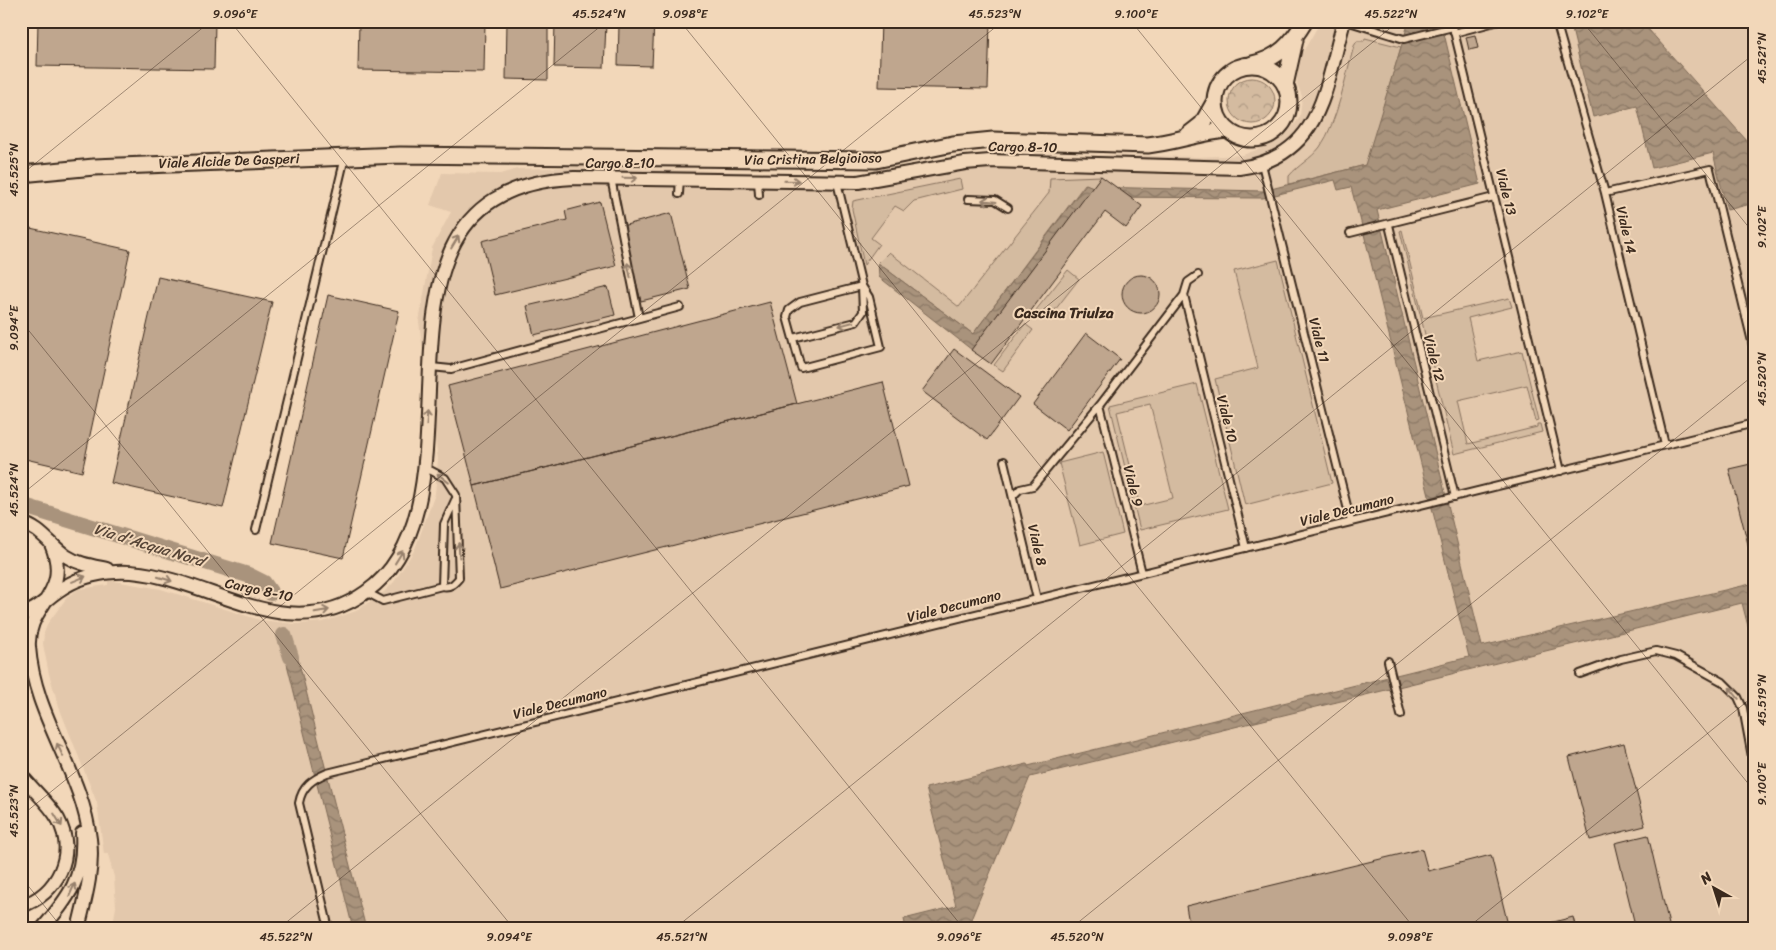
<svg xmlns="http://www.w3.org/2000/svg" width="1776" height="950" viewBox="0 0 1776 950" font-family="Sriracha,sans-serif">
<defs>
<pattern id="forest-crowns" width="20" height="18" patternUnits="userSpaceOnUse" patternTransform="scale(1.25)"><rect width="20" height="18" fill="#d4bba0"/><path d="M2 6a3 3 0 1 1 6 0M12 15a3 3 0 1 1 6 0" fill="none" stroke="#ad9882"/></pattern>
<pattern id="water-waves" width="16" height="10" patternUnits="userSpaceOnUse" patternTransform="scale(1.25)"><rect width="16" height="10" fill="#a9937c"/><path d="M0 5q4-4 8 0t8 0" fill="none" stroke="#8b7865"/></pattern>
</defs>
<rect width="100%" height="100%" fill="#f2d7b9"/>
<filter id="ink" filterUnits="userSpaceOnUse"><feTurbulence type="fractalNoise" baseFrequency=".02" numOctaves="2"/><feDisplacementMap in="SourceGraphic" scale="10" xChannelSelector="R" yChannelSelector="G"/><feConvolveMatrix kernelMatrix="1 2 1 2 8 2 1 2 1" color-interpolation-filters="sRGB"/></filter>
<g filter="url(#ink)">
<!-- built -->
<path fill="#e3c8ac" d="M 1321,21 L 1755,21 L 1755,929 L 112,929 L 116,907 L 114,877 L 108,854 L 104,854 L 97,803 L 59,707 L 49,674 L 43,644 L 44,633 L 48,623 L 68,596 L 79,589 L 108,585 L 108,580 L 161,589 L 260,620 L 296,624 L 323,622 L 356,611 L 384,592 L 394,582 L 415,549 L 435,494 L 438,459 L 419,322 L 432,248 L 451,212 L 430,205 L 442,173 L 500,174 L 517,169 L 578,167 L 860,175 L 967,155 L 993,153 L 1199,157 L 1243,155 L 1275,143 L 1289,131 L 1300,117 L 1302,96 L 1297,84 L 1297,68 L 1301,55 Z"/>
<!-- grass -->
<path fill="#d4bba0" stroke="#88725f" fill-rule="evenodd" d="M 1365,38 L 1401,47 L 1366,165 L 1289,184 L 1289,176 C 1298,165 1311,159 1320,147 C 1338,121 1345,77 1354,46 L 1357,41 L 1364,41 Z
M 1101,176 L 1093,187 L 1085,184 L 973,334 L 878,263 L 889,252 L 959,307 L 1049,193 L 1050,178 Z
M 960,179 L 962,189 L 914,201 L 904,211 L 895,206 L 871,238 L 879,244 L 864,265 L 852,209 L 853,201 Z
M 1402,230 L 1423,318 L 1509,298 L 1512,307 L 1468,318 L 1478,361 L 1522,351 L 1539,420 L 1536,421 L 1527,385 L 1458,401 L 1468,444 L 1537,427 L 1537,424 L 1540,424 L 1542,432 L 1454,454 L 1400,231 Z
M 1278,260 L 1332,483 L 1245,505 L 1215,379 L 1258,368 L 1234,271 Z
M 1068,270 L 1079,279 L 1048,319 L 1036,310 Z
M 1025,324 L 1033,330 L 1003,371 L 994,365 Z
M 1197,384 L 1228,509 L 1140,530 L 1110,405 ZM 1150,404 L 1173,498 L 1140,506 L 1117,412 Z
M 1103,452 L 1123,534 L 1080,545 L 1059,463 Z"/>
<!-- forest -->
<path fill="url(#forest-crowns)" stroke="#88725f" d="M1229 101a23 23 0 1 1 46 0a23 23 0 1 1-46 0Z"/>
<!-- water -->
<path fill="url(#water-waves)" stroke="#7d6956" d="M 1409,21 L 1441,21 L 1480,184 L 1377,210 L 1482,646 L 1755,583 L 1755,653 L 1742,603 L 1030,777 L 967,929 L 906,929 L 904,919 L 956,906 L 926,788 L 1027,764 L 1028,766 L 1469,657 L 1359,214 L 1358,214 L 1351,187 L 1338,190 L 1335,180 L 1263,198 L 1087,197 L 972,350 L 879,277 L 878,263 L 973,334 L 1086,184 L 1093,187 L 1263,191 L 1365,165 Z
M 1570,21 L 1641,21 L 1755,150 L 1755,203 L 1727,210 L 1713,153 L 1652,168 L 1637,106 L 1593,117 Z
M 297,655 L 366,929 L 353,929 L 287,664 L 292,662 L 291,657 Z"/>
<g fill="none" stroke-linecap="round" stroke-linejoin="round">
<!-- canal -->
<path stroke="#a9937c" stroke-width="16" d="M 21,505 L 248,575 L 264,583 L 271,593
M 284,635 L 291,657"/>
</g>
<!-- building -->
<path fill="#bfa68e" stroke="#3b2a1e" d="M 38,21 L 215,21 L 214,69 L 37,66 Z
M 359,21 L 485,21 L 484,72 L 358,70 Z
M 507,21 L 548,21 L 548,80 L 506,79 Z
M 555,21 L 654,21 L 652,66 L 618,65 L 619,25 L 606,24 L 604,68 L 554,67 Z
M 881,21 L 990,21 L 988,89 L 879,87 Z
M 1475,35 L 1478,48 L 1469,50 L 1466,37 Z
M 1101,176 L 1142,206 L 1126,228 L 1105,212 L 991,364 L 971,350 Z
M 600,202 L 616,266 L 495,295 L 482,241 L 567,220 L 565,211 Z
M 671,213 L 690,289 L 641,301 L 622,226 Z
M 21,226 L 130,250 L 82,472 L 21,458 Z
M1122 294a19 19 0 1 1 38 0a19 19 0 1 1-38 0Z
M 158,277 L 272,302 L 223,508 L 111,483 Z
M 608,287 L 615,315 L 534,335 L 527,306 Z
M 328,295 L 399,311 L 343,558 L 272,543 Z
M 770,302 L 797,404 L 474,486 L 448,386 Z
M 1086,333 L 1120,359 L 1067,430 L 1033,404 Z
M 954,349 L 1019,397 L 987,440 L 922,391 Z
M 883,382 L 909,486 L 500,589 L 474,486 Z
M 1755,463 L 1755,572 L 1729,469 Z
M 1624,743 L 1645,826 L 1590,840 L 1569,757 Z
M 1648,835 L 1670,929 L 1636,929 L 1615,843 Z
M 1422,849 L 1428,871 L 1491,855 L 1509,929 L 1190,929 L 1186,906 Z
M 1573,917 L 1576,929 L 1547,929 L 1546,924 Z"/>
<g fill="none" stroke-linecap="round" stroke-linejoin="round">
<defs>
<path id="service" d="M 1346,21 L 1404,39 L 1453,27 L 1561,471
M 1556,21 L 1605,193 L 1665,445
M 1454,33 L 1499,21
M 1262,164 L 1351,522
M 611,178 L 639,318
M 758,181 L 759,195
M 1605,193 L 1710,169 L 1755,354
M 679,194 L 680,178
M 968,199 L 995,200 L 1008,208
M 1389,225 L 1455,497
M 1350,233 L 1494,197
M 862,286 L 869,297 L 881,347 L 801,368 L 787,317 L 789,310 L 800,302 Z
M 1184,295 L 1246,548
M 793,338 L 856,322 L 863,312 L 862,286 L 837,182
M 431,367 L 451,369 L 680,307
M 1100,405 L 1142,573
M 1004,461 L 1037,599
M 1013,496 L 1020,489 L 1033,486 L 1100,405 L 1184,295 L 1188,282 L 1198,275
M 256,530 L 345,157
M 442,586 L 444,524 L 455,500
M 366,592 L 383,601 L 442,586 C 450,588 454,584 459,578 L 456,495 L 445,478 L 424,467
M 1388,661 L 1401,715
M 1580,674 L 1621,659 L 1656,651 L 1676,656 L 1723,682 L 1738,697 L 1743,708 L 1755,773
M 329,929 L 299,803 C 302,786 313,779 327,773 L 1755,423"/>
<path id="minor" d="M 21,523 C 41,528 50,545 66,556 C 78,564 93,566 107,569
M 51,544 C 73,595 26,604 29,647 C 34,717 82,771 90,839 C 94,869 85,900 78,929
M 21,615 C 37,610 45,600 58,591 C 75,579 95,573 116,572 C 200,568 282,652 366,592 C 500,498 335,189 574,178 L 858,182 L 965,163 L 990,161 L 1239,168 C 1322,157 1325,88 1344,21
M 21,775 C 33,790 49,803 58,819 C 77,854 58,894 21,906
M 42,929 C 69,897 85,877 82,833"/>
<path id="tertiary" d="M 1252,64 C 1278,59 1292,43 1305,21
M1215 102a37 37 0 1 1 74 0a37 37 0 1 1-74 0Z
M 1285,85 L 1295,40
M 1188,135 L 1202,124 L 1215,101
M 21,174 L 94,167 L 400,155 L 876,160 L 953,144 L 993,140 L 1148,145 C 1176,142 1201,132 1228,130"/>
</defs>
<!-- service casing -->
<use href="#service" stroke="#3b2a1e" stroke-width="10"/>
<!-- minor casing -->
<use href="#minor" stroke="#3b2a1e" stroke-width="16"/>
<!-- tertiary casing -->
<use href="#tertiary" stroke="#3b2a1e" stroke-width="19"/>
<!-- service -->
<use href="#service" stroke="#f2d7b9" stroke-width="6"/>
<!-- minor -->
<use href="#minor" stroke="#f2d7b9" stroke-width="12"/>
<!-- tertiary -->
<use href="#tertiary" stroke="#f2d7b9" stroke-width="15"/>
</g>
<!-- one-way arrows -->
<defs><path id="oneway-shaft" d="M-6 0H5M1.5-3L5.5 0L1.5 3" fill="none" stroke-width="1.6" stroke-linecap="round" stroke-linejoin="round" transform="scale(1.25)"/></defs>
<g stroke="#96806c">
<use href="#oneway-shaft" transform="translate(630 178) rotate(1)"/>
<use href="#oneway-shaft" transform="translate(792 181) rotate(1)"/>
<use href="#oneway-shaft" transform="translate(989 201) rotate(-173)"/>
<use href="#oneway-shaft" transform="translate(455 242) rotate(-59)"/>
<use href="#oneway-shaft" transform="translate(629 270) rotate(-102)"/>
<use href="#oneway-shaft" transform="translate(846 324) rotate(165)"/>
<use href="#oneway-shaft" transform="translate(427 418) rotate(-86)"/>
<use href="#oneway-shaft" transform="translate(443 478) rotate(-142)"/>
<use href="#oneway-shaft" transform="translate(459 550) rotate(-93)"/>
<use href="#oneway-shaft" transform="translate(399 557) rotate(-58)"/>
<use href="#oneway-shaft" transform="translate(79 579) rotate(-22)"/>
<use href="#oneway-shaft" transform="translate(165 579) rotate(17)"/>
<use href="#oneway-shaft" transform="translate(322 611) rotate(-10)"/>
<use href="#oneway-shaft" transform="translate(1734 693) rotate(-129)"/>
<use href="#oneway-shaft" transform="translate(60 750) rotate(-115)"/>
<use href="#oneway-shaft" transform="translate(58 820) rotate(59)"/>
<use href="#oneway-shaft" transform="translate(72 890) rotate(-66)"/>
</g>
</g>
<!-- ticks -->
<path fill="none" stroke="#3b2a1e" stroke-width="1" stroke-opacity="0.45" d="M 230,21 L 964,929M 680,21 L 1415,929M 1131,21 L 1755,792M 1582,21 L 1755,235M 21,175 L 211,21M 21,321 L 514,929M 21,495 L 607,21M 21,816 L 1003,21M 21,877 L 63,929M 278,929 L 1399,21M 674,929 L 1755,53M 1070,929 L 1755,374M 1466,929 L 1755,695"/>
<g text-anchor="middle" dominant-baseline="central" stroke-width="4" stroke-linejoin="round" paint-order="stroke">
<!-- street labels -->
<g font-size="14" fill="#3b2a1e" stroke="#f2d7b9">
<text transform="translate(1023 147) rotate(1)">Cargo 8-10</text>
<text transform="translate(813 159) rotate(-1)">Via Cristina Belgioioso</text>
<text transform="translate(229 161) rotate(-2)">Viale Alcide De Gasperi</text>
<text x="620" y="163">Cargo 8-10</text>
<text transform="translate(1506 192) rotate(76)">Viale 13</text>
<text transform="translate(1626 230) rotate(77)">Viale 14</text>
<text transform="translate(1319 340) rotate(76)">Viale 11</text>
<text transform="translate(1434 358) rotate(76)">Viale 12</text>
<text transform="translate(1227 419) rotate(76)">Viale 10</text>
<text transform="translate(1133 486) rotate(76)">Viale 9</text>
<text transform="translate(1347 510) rotate(-14)">Viale Decumano</text>
<text transform="translate(1037 545) rotate(77)">Viale 8</text>
<text transform="translate(259 590) rotate(12)">Cargo 8-10</text>
<text transform="translate(954 606) rotate(-14)">Viale Decumano</text>
<text transform="translate(560 703) rotate(-14)">Viale Decumano</text>
</g>
<!-- neighbourhood labels -->
<g font-size="15" font-weight="bold" fill="#3b2a1e" stroke="#f2d7b9">
<text x="1064" y="313">Cascina Triulza</text>
</g>
<!-- water labels -->
<g font-size="15" font-style="italic" fill="#564436" stroke="#f2d7b9">
<text transform="translate(149 545) rotate(17)">Via d'Acqua Nord</text>
</g>
</g>
<!-- margin -->
<rect width="1776" height="950" fill="none" stroke="#f2d7b9" stroke-width="55"/>
<!-- north arrow -->
<g transform="translate(1714 888) rotate(321)" stroke="#f2d7b9" stroke-width="4" paint-order="stroke">
<path d="M0-4L9 19L0 12L-9 19Z" fill="#3b2a1e"/>
<text y="-8" font-size="14" font-weight="bold" text-anchor="middle" fill="#3b2a1e">N</text>
</g>
<rect x="28" y="28" width="1720" height="894" fill="none" stroke="#3b2a1e" stroke-width="2"/>
<g font-size="12" text-anchor="middle" fill="#3b2a1e">
<text x="235" y="18">9.096°E</text>
<text x="599" y="18">45.524°N</text>
<text x="685" y="18">9.098°E</text>
<text x="995" y="18">45.523°N</text>
<text x="1136" y="18">9.100°E</text>
<text x="1391" y="18">45.522°N</text>
<text x="1587" y="18">9.102°E</text>
<text transform="translate(1762 58) rotate(-90)" y="4">45.521°N</text>
<text transform="translate(14 170) rotate(-90)" y="4">45.525°N</text>
<text transform="translate(1762 227) rotate(-90)" y="4">9.102°E</text>
<text transform="translate(14 328) rotate(-90)" y="4">9.094°E</text>
<text transform="translate(1762 379) rotate(-90)" y="4">45.520°N</text>
<text transform="translate(14 490) rotate(-90)" y="4">45.524°N</text>
<text transform="translate(1762 700) rotate(-90)" y="4">45.519°N</text>
<text transform="translate(1762 784) rotate(-90)" y="4">9.100°E</text>
<text transform="translate(14 811) rotate(-90)" y="4">45.523°N</text>
<text x="286" y="941">45.522°N</text>
<text x="509" y="941">9.094°E</text>
<text x="682" y="941">45.521°N</text>
<text x="959" y="941">9.096°E</text>
<text x="1077" y="941">45.520°N</text>
<text x="1410" y="941">9.098°E</text>
</g>
</svg>
